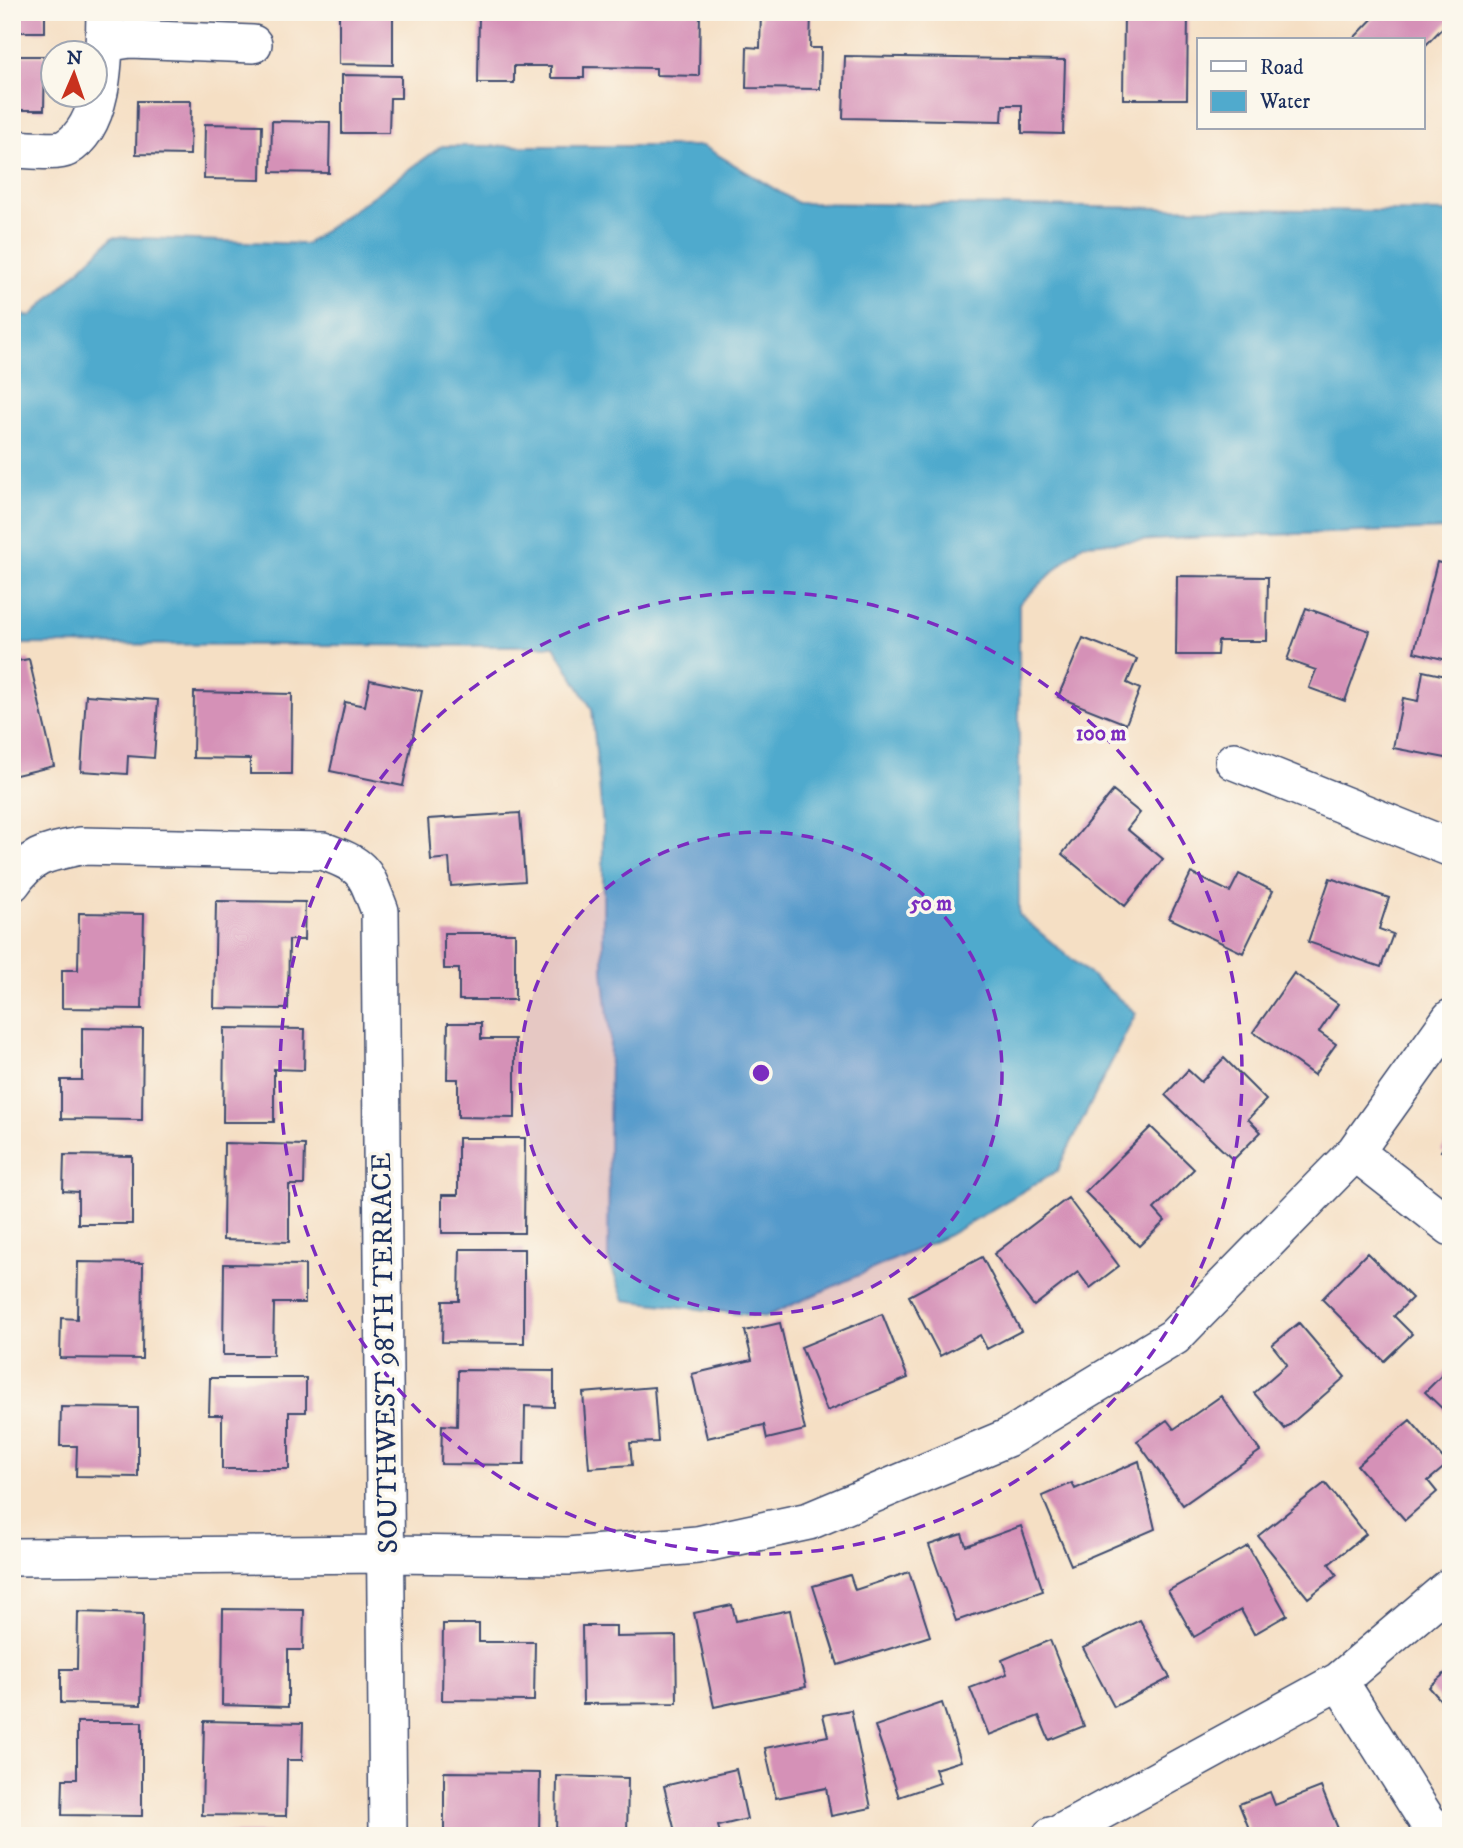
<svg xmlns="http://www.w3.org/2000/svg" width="1463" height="1848" viewBox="0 0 1463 1848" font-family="'IM FELL DW Pica',serif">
<rect width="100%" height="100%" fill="#fbf7ec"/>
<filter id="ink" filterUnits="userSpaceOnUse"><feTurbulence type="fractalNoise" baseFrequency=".0143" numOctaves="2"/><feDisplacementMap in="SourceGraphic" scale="14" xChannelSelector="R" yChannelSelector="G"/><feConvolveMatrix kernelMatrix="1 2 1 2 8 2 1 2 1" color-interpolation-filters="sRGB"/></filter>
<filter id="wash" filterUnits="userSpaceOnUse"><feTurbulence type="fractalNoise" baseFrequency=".00686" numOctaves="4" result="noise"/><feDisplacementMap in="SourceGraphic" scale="28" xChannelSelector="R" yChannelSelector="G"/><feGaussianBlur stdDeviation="1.57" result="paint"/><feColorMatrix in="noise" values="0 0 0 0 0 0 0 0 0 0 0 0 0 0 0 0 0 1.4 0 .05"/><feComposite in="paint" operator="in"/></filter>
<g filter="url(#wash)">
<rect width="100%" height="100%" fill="#f5dfc4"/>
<!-- water -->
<path fill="#50aacd" stroke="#366c96" stroke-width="2" d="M 442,146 L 703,146 L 798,203 L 1451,212 L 1451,529 L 1206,537 L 1083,544 L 1019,604 L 1019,915 L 1136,1013 L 1057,1171 L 949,1235 L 765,1317 L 624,1300 L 608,1258 L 610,1035 L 603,971 L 603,827 L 592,709 L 554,646 L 12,644 L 12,314 L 31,316 L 113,237 L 306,244 Z"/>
<g id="blocks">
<!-- building -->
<path fill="#d591b7" d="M 12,12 L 45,12 L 45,32 L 12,32 Z
M 339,12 L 393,12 L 393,65 L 339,64 Z
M 479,12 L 700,12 L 699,76 L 656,75 L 656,68 L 584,67 L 584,78 L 551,78 L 551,66 L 514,66 L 514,83 L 478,83 Z
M 761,12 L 811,12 L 810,48 L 821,48 L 820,89 L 746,88 L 747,47 L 760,48 Z
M 1124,12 L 1188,12 L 1187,99 L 1123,99 Z
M 1379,12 L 1451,12 L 1451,19 L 1423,48 L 1423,40 L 1352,40 Z
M 12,56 L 45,56 L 44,110 L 12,110 Z
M 845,56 L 1065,60 L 1063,134 L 1022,133 L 1022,105 L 1003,105 L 1002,121 L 843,118 Z
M 342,75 L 401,76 L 401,98 L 390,98 L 389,133 L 342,133 Z
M 137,101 L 191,101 L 190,155 L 136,154 Z
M 272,121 L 330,122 L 329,173 L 271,172 Z
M 205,124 L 262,125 L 261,180 L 204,179 Z
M 1437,562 L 1451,566 L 1451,661 L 1414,652 Z
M 1177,576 L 1268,577 L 1267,641 L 1218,641 L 1217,655 L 1176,655 Z
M 1306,608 L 1370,631 L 1345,701 L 1309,688 L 1316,670 L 1287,660 Z
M 1083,638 L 1137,659 L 1127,683 L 1140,689 L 1126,724 L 1058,697 Z
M 29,659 L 54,766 L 12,776 L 12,662 Z
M 1423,671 L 1451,677 L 1451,759 L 1393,748 L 1403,698 L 1418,701 Z
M 370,680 L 422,691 L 403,786 L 330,771 L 345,702 L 365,706 Z
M 194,692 L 292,694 L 291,774 L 250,774 L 250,759 L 193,758 Z
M 86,695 L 158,700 L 154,758 L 128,756 L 127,774 L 81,771 Z
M 1113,791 L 1140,813 L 1127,829 L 1163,859 L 1125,906 L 1062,854 Z
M 520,813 L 525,881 L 451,886 L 449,858 L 431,860 L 428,819 Z
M 1191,873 L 1230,892 L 1239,874 L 1273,891 L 1243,953 L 1169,918 Z
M 1330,878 L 1389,898 L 1379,929 L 1393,934 L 1381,967 L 1308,942 Z
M 216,901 L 305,902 L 304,940 L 289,940 L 288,1009 L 214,1008 Z
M 79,913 L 144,914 L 142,1009 L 62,1008 L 62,970 L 78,970 Z
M 444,933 L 515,933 L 515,1000 L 459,1000 L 459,969 L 444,969 Z
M 1294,973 L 1338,1004 L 1319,1032 L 1336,1044 L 1314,1075 L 1253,1032 Z
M 448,1023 L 481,1023 L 481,1039 L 515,1039 L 515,1118 L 458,1117 L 458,1079 L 447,1079 Z
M 82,1028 L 143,1029 L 142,1120 L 61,1119 L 61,1080 L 82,1080 Z
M 224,1028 L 305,1029 L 304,1070 L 274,1069 L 274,1122 L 223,1122 Z
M 1224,1058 L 1266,1100 L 1248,1119 L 1261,1132 L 1233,1160 L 1165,1095 L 1188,1070 L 1201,1082 Z
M 1151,1127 L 1194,1169 L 1154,1209 L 1165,1221 L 1139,1246 L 1085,1192 Z
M 1451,1135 L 1451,1156 L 1441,1151 Z
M 458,1138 L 525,1138 L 524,1233 L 442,1233 L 442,1195 L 458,1195 Z
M 224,1143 L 305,1145 L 304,1185 L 289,1185 L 289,1242 L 223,1240 Z
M 64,1155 L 132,1156 L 132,1224 L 78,1224 L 78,1192 L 63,1191 Z
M 1068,1198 L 1119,1266 L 1090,1288 L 1078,1272 L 1034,1306 L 994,1254 Z
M 460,1249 L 524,1249 L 524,1343 L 442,1342 L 443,1301 L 459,1301 Z
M 1367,1253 L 1412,1298 L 1394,1316 L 1412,1334 L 1384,1361 L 1322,1299 Z
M 982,1257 L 1021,1331 L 987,1349 L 980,1335 L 940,1356 L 909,1296 Z
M 78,1262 L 143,1263 L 142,1359 L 60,1358 L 61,1318 L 77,1319 Z
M 224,1264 L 305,1265 L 305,1303 L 274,1303 L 273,1355 L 223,1355 Z
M 882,1314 L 908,1378 L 827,1411 L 801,1347 Z
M 780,1323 L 805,1430 L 767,1439 L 764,1425 L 707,1438 L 692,1374 L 752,1360 L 745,1331 Z
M 1299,1323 L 1345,1377 L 1285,1429 L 1254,1393 L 1287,1364 L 1272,1345 Z
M 1451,1366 L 1451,1417 L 1425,1392 Z
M 458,1370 L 554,1371 L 554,1407 L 525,1406 L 524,1465 L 441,1464 L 442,1425 L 457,1426 Z
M 210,1378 L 306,1378 L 306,1412 L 289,1412 L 289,1469 L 222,1469 L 222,1415 L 209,1415 Z
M 654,1387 L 658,1442 L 630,1443 L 632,1465 L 589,1468 L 583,1393 Z
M 1221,1396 L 1260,1451 L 1183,1505 L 1137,1441 L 1167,1420 L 1174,1429 Z
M 61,1407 L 138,1408 L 138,1477 L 76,1476 L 77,1446 L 60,1446 Z
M 1410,1420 L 1448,1464 L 1428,1481 L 1437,1492 L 1405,1520 L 1357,1465 Z
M 1139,1461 L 1155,1529 L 1071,1565 L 1042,1496 L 1072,1483 L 1075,1489 Z
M 1325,1483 L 1366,1534 L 1329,1564 L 1337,1575 L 1308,1598 L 1258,1536 Z
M 1021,1526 L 1043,1591 L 956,1621 L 929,1545 L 962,1534 L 966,1546 Z
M 1248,1546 L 1287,1615 L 1254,1634 L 1241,1610 L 1194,1637 L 1168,1591 Z
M 909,1572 L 930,1636 L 838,1665 L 813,1586 L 850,1575 L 855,1590 Z
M 732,1605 L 736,1621 L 790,1610 L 806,1687 L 714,1707 L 694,1613 Z
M 223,1609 L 304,1610 L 303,1650 L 288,1650 L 288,1707 L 222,1705 Z
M 78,1612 L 143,1614 L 141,1705 L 61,1703 L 61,1669 L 77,1669 Z
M 1140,1620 L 1170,1678 L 1114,1707 L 1083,1648 Z
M 443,1624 L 479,1624 L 479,1642 L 535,1642 L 534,1701 L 442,1700 Z
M 582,1626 L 616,1626 L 616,1637 L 676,1636 L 677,1703 L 583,1704 Z
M 1050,1640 L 1084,1726 L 1049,1740 L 1039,1716 L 989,1735 L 970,1688 L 1007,1674 L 1002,1660 Z
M 1451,1668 L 1451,1712 L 1429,1687 Z
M 942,1703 L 961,1761 L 935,1769 L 940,1783 L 899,1797 L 875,1726 Z
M 851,1710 L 871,1808 L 831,1816 L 826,1788 L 776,1798 L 765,1748 L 828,1736 L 823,1715 Z
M 204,1721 L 303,1723 L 302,1760 L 287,1760 L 286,1816 L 202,1815 Z
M 77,1722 L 142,1722 L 142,1816 L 62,1815 L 63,1779 L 77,1779 Z
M 736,1769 L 747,1819 L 718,1826 L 721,1836 L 676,1836 L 664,1786 Z
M 444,1772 L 540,1773 L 539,1836 L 444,1836 Z
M 557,1776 L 628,1778 L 627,1836 L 556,1836 Z
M 1321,1787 L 1341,1836 L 1252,1836 L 1239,1804 L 1270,1792 L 1275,1805 Z
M 223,1833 L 304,1833 L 304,1836 L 223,1836 Z"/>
</g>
</g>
<g filter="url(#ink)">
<use href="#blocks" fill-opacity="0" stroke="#3c496d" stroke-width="2"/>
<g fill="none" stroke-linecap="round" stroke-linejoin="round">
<defs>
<path id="minor" d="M 104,43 L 130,39 L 253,44
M 12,149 C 24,149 57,153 66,148 C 106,125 104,52 105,12
M 1234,761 L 1451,848
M 12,883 C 32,854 47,853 80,846 L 323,851 C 366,867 364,870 380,911 L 388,1836
M 1355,1152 L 1451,1227
M 12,1557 L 387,1554 L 568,1556 L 697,1545 L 809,1521 L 1007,1438 L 1174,1337 L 1355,1152 L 1451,1018
M 1339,1681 L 1428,1822 L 1447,1836
M 1051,1836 L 1059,1834 L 1339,1681 L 1451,1586"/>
</defs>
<!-- minor casing -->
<use href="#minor" stroke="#3c496d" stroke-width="40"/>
<!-- minor -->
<use href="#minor" stroke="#fff" stroke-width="37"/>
</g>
</g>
<!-- distance rings -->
<circle cx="761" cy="1073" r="241" fill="#7b2cbf" fill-opacity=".12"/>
<g fill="none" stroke="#7b2cbf" stroke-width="3.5" stroke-dasharray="12 9">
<circle cx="761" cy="1073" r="241"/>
<circle cx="761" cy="1073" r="481"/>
</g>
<g text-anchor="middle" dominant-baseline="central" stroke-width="7" stroke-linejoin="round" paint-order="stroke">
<!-- street labels -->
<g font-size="28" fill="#1b2f5e" stroke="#fbf7ec">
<text transform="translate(385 1353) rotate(-91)">SOUTHWEST 98TH TERRACE</text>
</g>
</g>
<circle cx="761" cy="1073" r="10" fill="#7b2cbf" stroke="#fbf7ec" stroke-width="3.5"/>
<g font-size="21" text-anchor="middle" font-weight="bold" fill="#7b2cbf" stroke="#fbf7ec" stroke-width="7" stroke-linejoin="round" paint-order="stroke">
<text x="1101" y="740">100 m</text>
<text x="931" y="910">50 m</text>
</g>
<!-- margin -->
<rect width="1463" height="1848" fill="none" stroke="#fbf7ec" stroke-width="42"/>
<!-- legend -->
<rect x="1197" y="38" width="228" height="91" fill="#fbf7ec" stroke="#a1a7b3" stroke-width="2"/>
<rect x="1211" y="61" width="35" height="10" fill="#ffffff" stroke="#a1a7b3" stroke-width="2"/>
<text x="1260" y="74" font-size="21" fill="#1b2f5e">Road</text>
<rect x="1211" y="91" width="35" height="21" fill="#50aacd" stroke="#a1a7b3" stroke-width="2"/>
<text x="1260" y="108" font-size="21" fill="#1b2f5e">Water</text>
<!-- north arrow -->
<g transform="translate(74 74) rotate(2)"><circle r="33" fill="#fbf7ec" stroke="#a1a7b3" stroke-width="2"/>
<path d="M0-5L12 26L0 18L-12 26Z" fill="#c8321e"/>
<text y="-10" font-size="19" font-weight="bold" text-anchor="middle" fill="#1b2f5e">N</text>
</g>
</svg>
